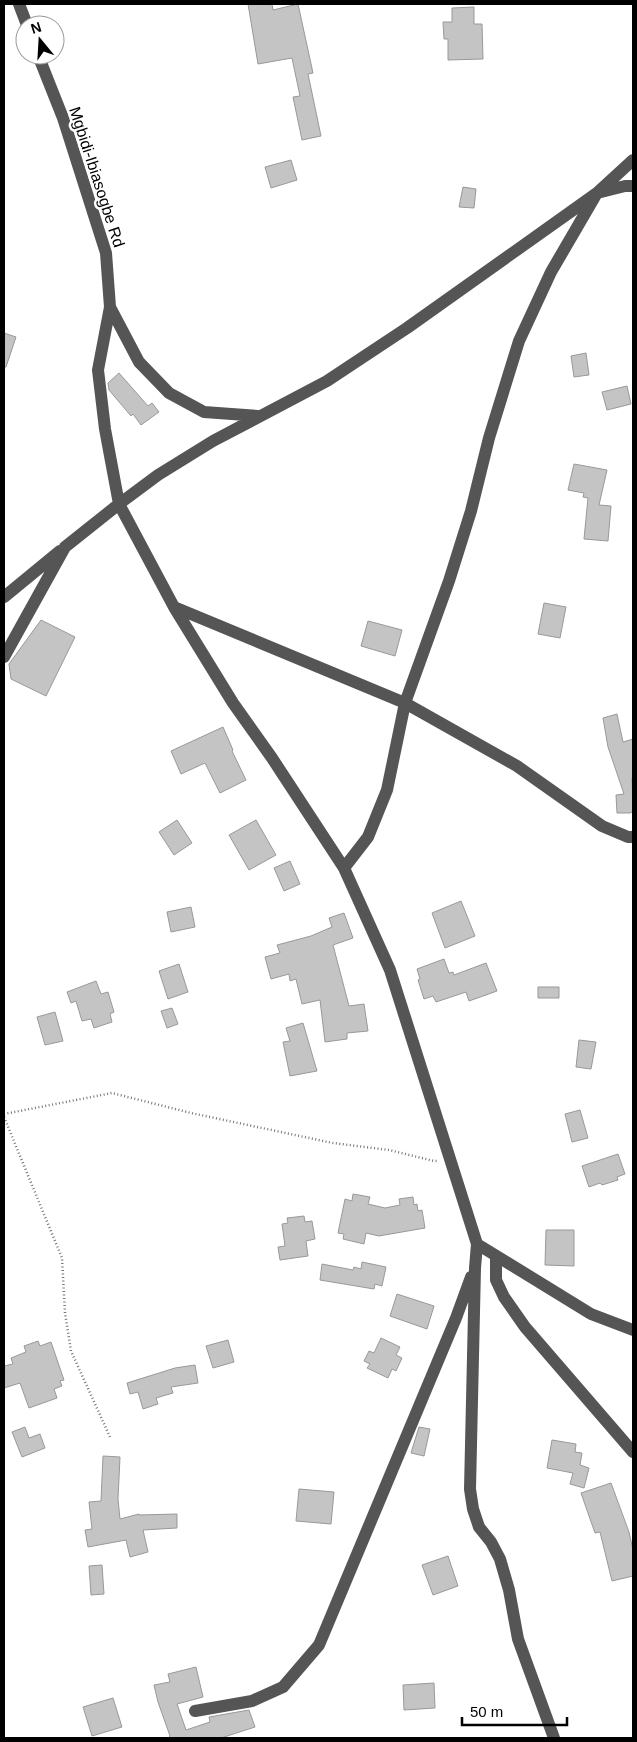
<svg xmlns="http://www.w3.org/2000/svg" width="637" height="1742" viewBox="0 0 637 1742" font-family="Arial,sans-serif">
<rect width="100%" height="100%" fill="#fff"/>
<!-- building -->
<path fill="#c4c4c4" stroke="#999" d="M 248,4 L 272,4 L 273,10 L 298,4 L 313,73 L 308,74 L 321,136 L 302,140 L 293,97 L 300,96 L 292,58 L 258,64 Z
M 474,7 L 474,24 L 482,24 L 483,59 L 448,60 L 448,39 L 444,39 L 443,22 L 452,22 L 452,8 Z
M 291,160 L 297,180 L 271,188 L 265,167 Z
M 463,187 L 476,189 L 474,208 L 459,207 Z
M 4,333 L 16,337 L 6,367 L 4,367 Z
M 586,353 L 589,375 L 574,377 L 571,356 Z
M 119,373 L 148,406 L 152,403 L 159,412 L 141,425 L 133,414 L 131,416 L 109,390 L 108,383 Z
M 627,386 L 631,404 L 607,410 L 602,392 Z
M 574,464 L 607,470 L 599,505 L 611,506 L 608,541 L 584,539 L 588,498 L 583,497 L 584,493 L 568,490 Z
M 544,603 L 566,607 L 560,638 L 538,634 Z
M 41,620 L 75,637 L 46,696 L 11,679 L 9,664 Z
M 368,621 L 402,630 L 395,656 L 361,646 Z
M 617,714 L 623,742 L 633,739 L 633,777 L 632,778 L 633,812 L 630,813 L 617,813 L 616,795 L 624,794 L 608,747 L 603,718 Z
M 223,727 L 233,750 L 232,751 L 246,780 L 220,793 L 205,763 L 181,774 L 171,751 Z
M 177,820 L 192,843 L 174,855 L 159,832 Z
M 256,820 L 276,855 L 249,870 L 229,835 Z
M 290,861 L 300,884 L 284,891 L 274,868 Z
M 461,901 L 475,936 L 445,948 L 432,913 Z
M 191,907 L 195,927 L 171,932 L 167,912 Z
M 344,913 L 353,938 L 333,945 L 349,1006 L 364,1004 L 368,1031 L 347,1033 L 347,1039 L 325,1042 L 320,1000 L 302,1004 L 296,979 L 290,981 L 289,974 L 271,979 L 265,957 L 280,953 L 277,945 L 311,936 L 332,927 L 329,918 Z
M 444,959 L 449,973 L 453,972 L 454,975 L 486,963 L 497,991 L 469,1001 L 466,992 L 436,1002 L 433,996 L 424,999 L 418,980 L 420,979 L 417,969 Z
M 179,964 L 188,992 L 168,999 L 159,971 Z
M 96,981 L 101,994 L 108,992 L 114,1012 L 110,1014 L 112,1022 L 94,1028 L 91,1019 L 82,1021 L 76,1001 L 71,1003 L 67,992 Z
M 538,987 L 559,987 L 559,998 L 538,998 Z
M 172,1008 L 178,1024 L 167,1028 L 161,1011 Z
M 55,1012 L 63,1041 L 45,1045 L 37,1017 Z
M 303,1023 L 317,1071 L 290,1076 L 283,1042 L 290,1041 L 286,1028 Z
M 579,1040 L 596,1042 L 591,1069 L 576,1067 Z
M 580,1110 L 588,1138 L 572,1142 L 565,1114 Z
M 618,1154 L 625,1174 L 617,1177 L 618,1180 L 602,1185 L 600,1183 L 589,1187 L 582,1166 Z
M 353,1194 L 370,1197 L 368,1204 L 385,1208 L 400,1205 L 399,1199 L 413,1197 L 414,1205 L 417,1204 L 418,1211 L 422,1210 L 425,1228 L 379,1236 L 366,1233 L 364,1244 L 343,1239 L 344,1234 L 338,1233 L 345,1199 L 352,1201 Z
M 304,1216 L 305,1222 L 312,1221 L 315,1239 L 306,1241 L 308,1256 L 280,1260 L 278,1247 L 285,1246 L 282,1224 L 288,1223 L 287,1218 Z
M 546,1230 L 574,1230 L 574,1266 L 545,1265 Z
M 362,1262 L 386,1267 L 382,1286 L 375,1284 L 374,1289 L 320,1280 L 322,1264 L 353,1270 L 354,1267 L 361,1269 Z
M 397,1294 L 434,1306 L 427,1329 L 390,1316 Z
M 381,1338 L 400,1347 L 396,1355 L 402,1358 L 396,1371 L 392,1369 L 388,1378 L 367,1368 L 370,1364 L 364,1361 L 369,1351 L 374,1353 Z
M 228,1340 L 234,1362 L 213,1368 L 206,1346 Z
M 38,1341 L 40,1346 L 51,1342 L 64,1380 L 60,1381 L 62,1386 L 54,1389 L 57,1398 L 29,1408 L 20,1383 L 4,1388 L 4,1366 L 13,1364 L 11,1358 L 26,1352 L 24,1346 Z
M 195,1365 L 198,1383 L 171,1387 L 173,1393 L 156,1398 L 158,1404 L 143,1409 L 138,1392 L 130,1394 L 127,1383 L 175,1368 Z
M 25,1427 L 29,1438 L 40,1434 L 45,1448 L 22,1457 L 12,1432 Z
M 419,1427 L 430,1429 L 424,1456 L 411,1453 Z
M 552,1440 L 576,1444 L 575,1452 L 582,1453 L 580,1465 L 589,1468 L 584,1488 L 570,1484 L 573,1473 L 547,1468 Z
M 103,1456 L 120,1457 L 118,1499 L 120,1519 L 139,1514 L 139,1515 L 177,1514 L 177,1528 L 143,1530 L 148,1552 L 130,1557 L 126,1540 L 88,1547 L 85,1530 L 92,1529 L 89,1502 L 101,1501 Z
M 611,1483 L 629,1532 L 633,1550 L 633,1576 L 612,1581 L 600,1532 L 595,1533 L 581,1493 Z
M 299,1489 L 334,1492 L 331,1524 L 296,1521 Z
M 448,1556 L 458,1586 L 433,1595 L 422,1565 Z
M 102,1565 L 104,1594 L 91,1595 L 89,1566 Z
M 196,1667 L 203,1697 L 177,1704 L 186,1730 L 210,1722 L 209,1717 L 249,1710 L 255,1727 L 221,1738 L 168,1738 L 170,1736 L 158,1702 L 154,1685 L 170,1682 L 168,1674 Z
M 434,1683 L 435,1708 L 404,1710 L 403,1685 Z
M 113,1698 L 122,1727 L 92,1736 L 83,1707 Z"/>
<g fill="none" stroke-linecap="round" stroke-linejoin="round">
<!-- path -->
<path stroke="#777" stroke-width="2.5" stroke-dasharray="1 2.5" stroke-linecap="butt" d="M 4,1114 L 112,1093 L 191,1113 L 333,1143 L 389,1150 L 434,1161 L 438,1161
M 4,1117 L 62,1258 L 65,1313 L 71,1351 L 110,1437"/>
<!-- minor -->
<path stroke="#555" stroke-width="12" d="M 19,4 L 27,25
M 110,307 L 139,362 L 169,393 L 204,412 L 258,416
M 4,597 L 60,551
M 174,607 L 405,703 L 517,766 L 602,826 L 628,837 L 633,837
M 4,657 L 65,547 L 119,504 L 105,429 L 98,370 L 110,307 L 106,253 L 63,118 L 38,55
M 344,868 L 368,837 L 387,790 L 405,703 L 449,581 L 471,511 L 489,438 L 519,341 L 551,272 L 597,193 L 625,186 L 633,186
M 477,1244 L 591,1314 L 633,1330
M 496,1256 L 496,1280 L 504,1297 L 525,1327 L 633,1452
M 195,1711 L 252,1701 L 283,1687 L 319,1645 L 456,1318 L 471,1277
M 554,1738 L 518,1639 L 509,1590 L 500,1559 L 491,1542 L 479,1527 L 473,1509 L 470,1489 L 475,1268 L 477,1244 L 390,970 L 344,868 L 272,758 L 233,703 L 174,607 L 119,504 L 158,475 L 213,441 L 327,381 L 407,328 L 597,193 L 633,160"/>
</g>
<g text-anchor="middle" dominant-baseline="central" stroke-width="5" stroke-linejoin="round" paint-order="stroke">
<!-- street labels -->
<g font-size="16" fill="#000" stroke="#fff">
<text transform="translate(97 177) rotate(72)">Mgbidi-Ibiasogbe Rd</text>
</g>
</g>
<!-- border -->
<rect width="637" height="1742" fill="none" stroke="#000000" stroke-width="10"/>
<!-- north arrow -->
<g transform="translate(40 40) rotate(342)"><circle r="24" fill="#ffffff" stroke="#999999"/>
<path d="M0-4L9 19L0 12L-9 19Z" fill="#000000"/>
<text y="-8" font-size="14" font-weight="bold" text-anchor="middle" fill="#000000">N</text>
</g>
<!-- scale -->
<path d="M462 1717v8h105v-8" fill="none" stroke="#000000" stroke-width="2.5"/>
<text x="470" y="1717" font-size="15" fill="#000000" stroke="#ffffff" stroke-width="4" paint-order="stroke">50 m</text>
</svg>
